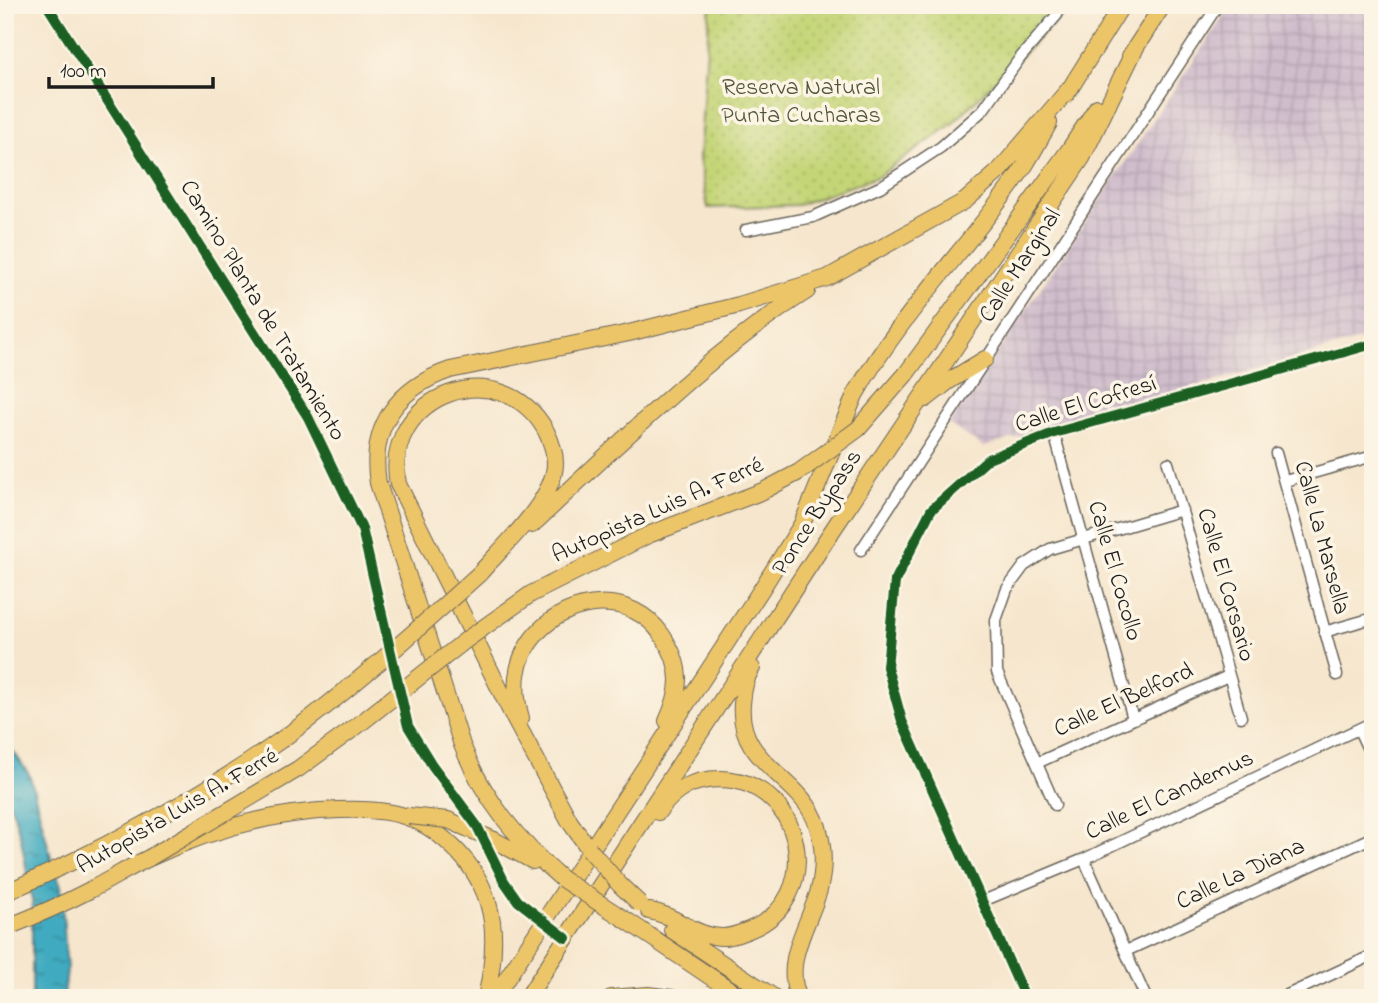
<svg xmlns="http://www.w3.org/2000/svg" width="1378" height="1003" viewBox="0 0 1378 1003" font-family="'Indie Flower',sans-serif">
<defs>
<pattern id="industrial-grid" width="8" height="8" patternUnits="userSpaceOnUse" patternTransform="scale(1.75)"><rect width="8" height="8" fill="#d0bdcc"/><path d="M0 4h8M4 0v8" fill="none" stroke="#b2a2af"/></pattern>
<pattern id="park-dots" width="8" height="8" patternUnits="userSpaceOnUse" patternTransform="scale(1.75)"><rect width="8" height="8" fill="#c4d577"/><path d="M2 2h.1M6 6h.1" fill="none" stroke="#a8b666" stroke-width="1.8" stroke-linecap="round"/></pattern>
<pattern id="water-ripples" width="26" height="14" patternUnits="userSpaceOnUse" patternTransform="scale(1.75)"><rect width="26" height="14" fill="#40aac0"/><path d="M2 4q2-2 4 0t4 0M15 11q2-2 4 0t4 0" fill="none" stroke="#358a9b"/></pattern>
</defs>
<rect width="100%" height="100%" fill="#fcf5e5"/>
<filter id="ink" filterUnits="userSpaceOnUse"><feTurbulence type="fractalNoise" baseFrequency=".0143" numOctaves="2"/><feDisplacementMap in="SourceGraphic" scale="14" xChannelSelector="R" yChannelSelector="G"/><feConvolveMatrix kernelMatrix="1 2 1 2 8 2 1 2 1" color-interpolation-filters="sRGB"/></filter>
<filter id="wash" filterUnits="userSpaceOnUse"><feTurbulence type="fractalNoise" baseFrequency=".00686" numOctaves="4" result="noise"/><feDisplacementMap in="SourceGraphic" scale="28" xChannelSelector="R" yChannelSelector="G"/><feGaussianBlur stdDeviation="1.57" result="paint"/><feColorMatrix in="noise" values="0 0 0 0 0 0 0 0 0 0 0 0 0 0 0 0 0 1.4 0 .05"/><feComposite in="paint" operator="in"/></filter>
<g filter="url(#wash)">
<rect width="100%" height="100%" fill="#f6e6cd"/>
<!-- industrial -->
<path fill="url(#industrial-grid)" d="M 1231,5 L 1373,5 L 1373,336 L 983,447 L 949,424 Z"/>
<!-- park -->
<path fill="url(#park-dots)" stroke="#70784a" stroke-width="2" d="M 710,5 L 1072,5 L 952,124 L 879,176 L 798,205 L 708,208 L 699,159 Z"/>
<!-- water -->
<path fill="url(#water-ripples)" stroke="#2e636e" stroke-width="2" d="M 5,739 L 30,776 L 52,861 L 61,886 L 67,970 L 64,998 L 32,998 L 32,900 L 21,839 L 13,811 L 5,794 Z"/>
</g>
<g filter="url(#ink)">
<g fill="none" stroke-linecap="round" stroke-linejoin="round">
<defs>
<path id="minor" d="M 47,5 L 308,417 L 362,529 L 408,726 L 432,765 L 477,826 L 504,881 L 518,901 L 566,938
M 746,230 L 813,217 L 880,187 L 941,147 L 983,110 L 1020,58 L 1057,15 L 1061,5
M 1054,433 L 1133,719
M 1276,453 L 1337,675
M 1168,463 L 1241,717
M 1285,481 L 1373,456
M 861,550 L 1218,5
M 1324,632 L 1373,618
M 1359,730 L 1373,760
M 1037,763 L 1228,676
M 1055,805 L 997,672 L 996,620 L 1007,589 L 1024,566 L 1050,549 L 1182,510
M 1084,859 L 1146,998
M 983,901 L 1084,859 L 1373,722
M 1126,951 L 1373,837
M 1025,998 L 902,721 L 887,667 L 895,581 L 931,510 L 988,459 L 1054,433 L 1373,344
M 1281,998 L 1373,955"/>
<path id="highway" d="M 1130,56 L 1163,5
M 1066,95 L 1122,5
M 906,374 L 1069,150 L 1097,107
M 926,399 L 949,381 L 985,359
M 532,525 C 620,444 706,355 807,291
M 479,574 C 502,548 547,506 554,472 C 557,459 552,443 546,431 C 501,350 381,395 398,484 L 515,720 L 570,822 L 589,849
M 752,668 C 745,678 743,691 742,704 C 737,766 802,775 818,827 C 824,847 824,870 819,890 C 809,925 782,962 799,998
M 521,718 C 512,686 515,658 537,633 C 571,596 632,591 662,635 C 671,648 678,663 678,680 C 678,694 673,708 667,721
M 494,840 L 533,861
M 562,879 C 518,841 484,800 462,745 L 378,483 C 369,427 397,388 450,370 L 629,333 L 739,305 L 827,278 L 965,201 L 998,172 L 1070,88
M 649,911 C 675,914 694,937 723,937 C 732,937 741,933 749,930 C 827,900 804,781 721,779 C 693,779 675,789 658,812
M 629,922 L 742,998
M 5,928 C 33,917 61,905 88,891 C 108,881 128,868 149,858 C 209,830 272,812 339,810 C 391,808 422,814 459,853 C 499,896 498,944 486,998
M 672,930 L 775,998
M 494,998 L 761,590 L 802,524 L 855,395 C 901,313 969,247 1022,170 C 1032,155 1040,139 1049,123
M 527,998 L 834,528 L 1082,158 L 1136,47
M 611,998 L 648,995 L 672,998"/>
</defs>
<!-- minor casing -->
<use href="#minor" stroke="#68635a" stroke-width="13"/>
<!-- highway casing -->
<use href="#highway" stroke="#68635a" stroke-width="18"/>
<!-- minor -->
<use href="#minor" stroke="#fff" stroke-width="10"/>
<!-- highway -->
<use href="#highway" stroke="#edc569" stroke-width="16"/>
<defs>
<path id="highway-bridge" d="M 409,816 L 448,820 L 494,840
M 589,849 L 620,885 L 640,904
M 149,858 L 298,769 L 357,726 L 466,640 L 531,594 L 648,535 L 763,491 L 799,472 L 858,429 L 906,374
M 562,879 L 629,922
M 5,893 C 117,843 230,783 326,706 C 379,664 429,619 479,574"/>
</defs>
<!-- highway-bridge casing -->
<use href="#highway-bridge" stroke="#68635a" stroke-width="18" stroke-linecap="butt"/>
<!-- highway-bridge -->
<use href="#highway-bridge" stroke="#edc569" stroke-width="16"/>
<defs>
<path id="cycleway" d="M 47,5 L 308,417 L 362,529 L 408,726 L 432,765 L 477,826 L 504,881 L 518,901 L 566,938
M 1025,998 L 902,721 L 887,667 L 895,581 L 931,510 L 988,459 L 1054,433 L 1373,344"/>
</defs>
<!-- cycleway casing -->
<use href="#cycleway" stroke="#fcf5e5" stroke-width="15"/>
<!-- cycleway -->
<use href="#cycleway" stroke="#1b5e20" stroke-width="10"/>
</g>
</g>
<g text-anchor="middle" dominant-baseline="central" stroke-width="7" stroke-linejoin="round" paint-order="stroke">
<!-- park labels -->
<g font-size="24" fill="#4e5437" stroke="#fcf5e5">
<text x="801" y="88">Reserva Natural<tspan x="801" dy="28">Punta Cucharas</tspan></text>
</g>
<!-- street labels -->
<g font-size="24" fill="#1c1c1c" stroke="#fcf5e5">
<text transform="translate(1021 266) rotate(-57)">Calle Marginal</text>
<text transform="translate(262 311) rotate(59)">Camino Planta de Tratamiento</text>
<text transform="translate(1086 405) rotate(-17)">Calle El Cofresí</text>
<text transform="translate(658 511) rotate(-24)">Autopista Luis A. Ferré</text>
<text transform="translate(818 513) rotate(-57)">Ponce Bypass</text>
<text transform="translate(1321 538) rotate(75)">Calle La Marsella</text>
<text transform="translate(1114 571) rotate(74)">Calle El Cocollo</text>
<text transform="translate(1225 585) rotate(74)">Calle El Corsario</text>
<text transform="translate(1124 701) rotate(-24)">Calle El Belford</text>
<text transform="translate(1170 796) rotate(-25)">Calle El Candemus</text>
<text transform="translate(178 812) rotate(-30)">Autopista Luis A. Ferré</text>
<text transform="translate(1241 875) rotate(-25)">Calle La Diana</text>
</g>
</g>
<!-- margin -->
<rect width="1378" height="1003" fill="none" stroke="#fcf5e5" stroke-width="28"/>
<!-- scale -->
<path d="M49 77v10h164v-10" fill="none" stroke="#1c1c1c" stroke-width="3.5"/>
<text x="60" y="77" font-size="21" fill="#1c1c1c" stroke="#fcf5e5" stroke-width="5" paint-order="stroke">100 m</text>
</svg>
